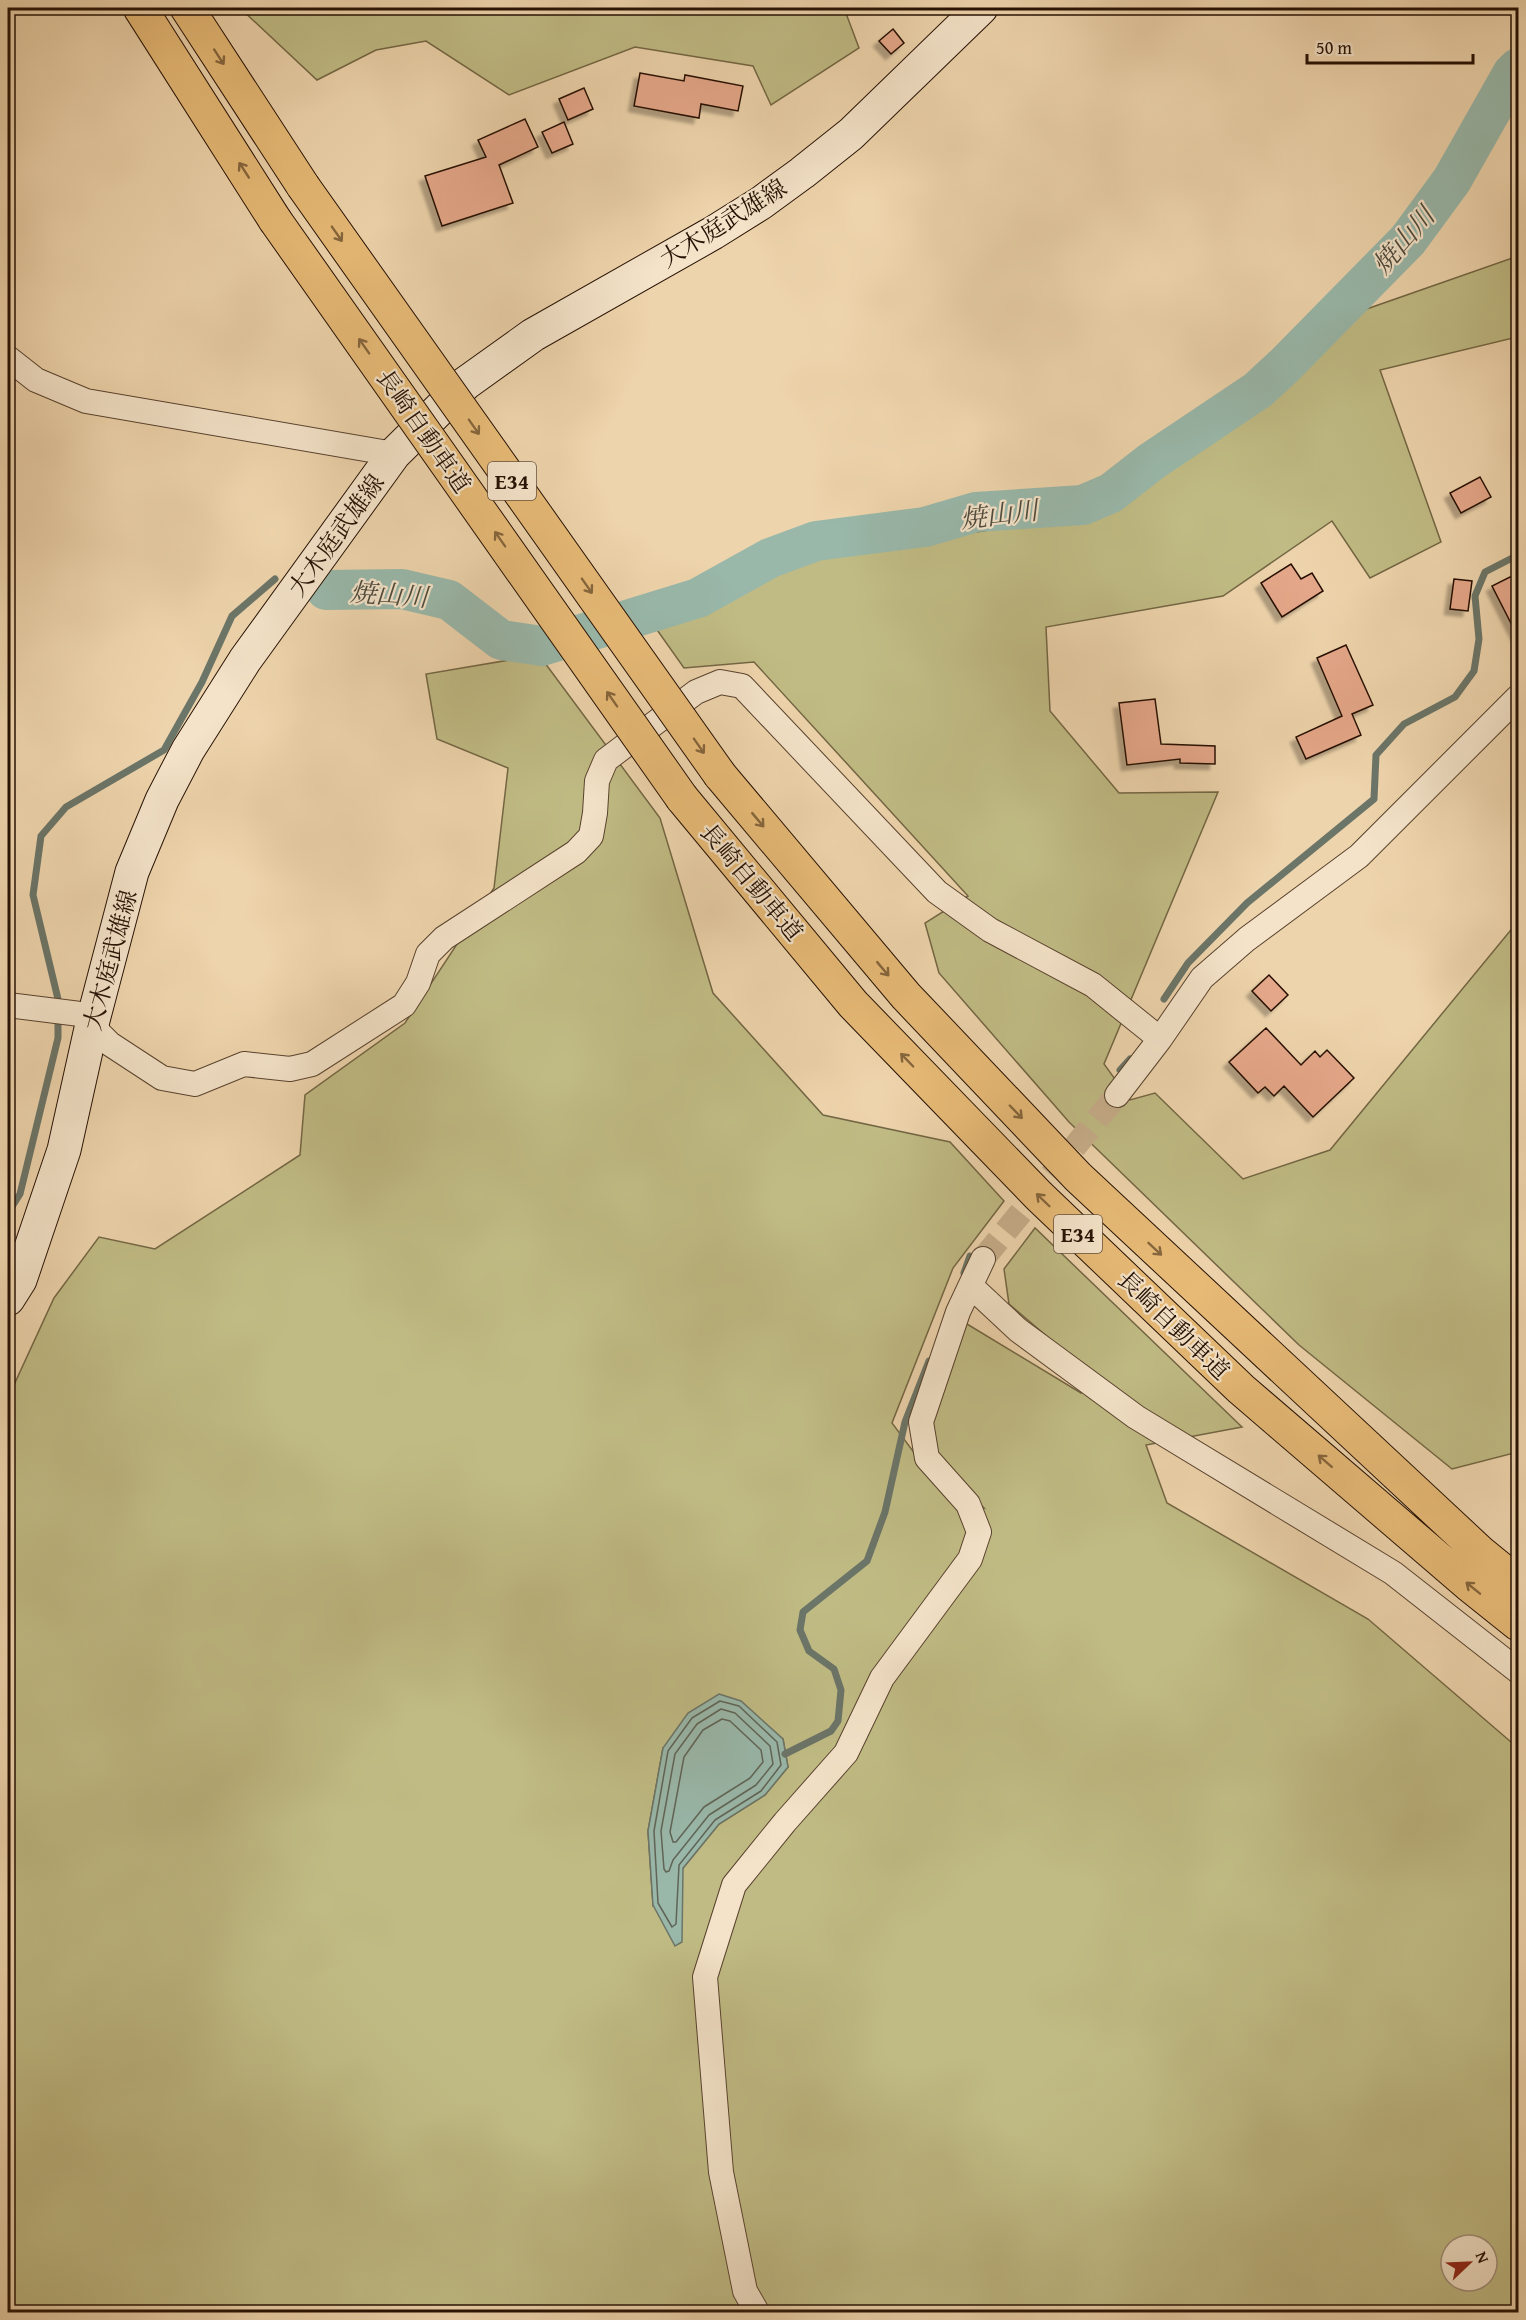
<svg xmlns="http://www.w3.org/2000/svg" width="1526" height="2320" viewBox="0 0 1526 2320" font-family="'Gentium Book Plus','Noto Serif JP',serif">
<defs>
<filter id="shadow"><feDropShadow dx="-5.5" dy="5.5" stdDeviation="1.5" flood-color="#0004"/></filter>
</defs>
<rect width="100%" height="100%" fill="#eed4ac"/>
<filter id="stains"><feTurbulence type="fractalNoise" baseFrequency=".00333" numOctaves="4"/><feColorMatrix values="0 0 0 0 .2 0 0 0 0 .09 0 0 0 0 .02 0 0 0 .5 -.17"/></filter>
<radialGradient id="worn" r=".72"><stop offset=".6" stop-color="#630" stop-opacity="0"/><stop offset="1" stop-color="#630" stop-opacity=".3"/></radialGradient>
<!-- green -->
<path fill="#c0bb84" stroke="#736644" stroke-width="1.5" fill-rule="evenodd" d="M 240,8 L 844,8 L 859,48 L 771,105 L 753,66 L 635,47 L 509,95 L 426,41 L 376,50 L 317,80 Z
M 1518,256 L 1518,338 L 1517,337 L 1380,370 L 1441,542 L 1370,578 L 1332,521 L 1223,596 L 1046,627 L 1050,711 L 1119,793 L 1218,792 L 1104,1064 L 1130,1100 L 1155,1093 L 1243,1179 L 1330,1150 L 1510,931 L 1518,924 L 1518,1452 L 1452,1469 L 1299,1345 L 1069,1122 L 939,973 L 925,923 L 968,896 L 754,662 L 684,668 L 655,627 L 788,560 L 1091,515 L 1291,379 L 1361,311 Z
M 539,655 L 660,818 L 713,993 L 823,1115 L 950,1142 L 1004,1201 L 953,1268 L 892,1423 L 950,1501 L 984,1508 L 933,1454 L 929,1423 L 962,1321 L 1081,1393 L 1097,1379 L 1009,1304 L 1004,1269 L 1035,1228 L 1242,1427 L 1146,1445 L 1167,1503 L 1368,1619 L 1518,1748 L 1518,2312 L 8,2312 L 8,1398 L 54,1298 L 99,1237 L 155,1249 L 300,1155 L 305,1095 L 405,1023 L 494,888 L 508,768 L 437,739 L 426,674 ZM 783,1739 L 788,1767 L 765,1795 L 719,1824 L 653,1905 L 648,1831 L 663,1748 ZM 1451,2245 L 1487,2245 L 1487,2281 L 1451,2281 Z"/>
<!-- water -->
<path fill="#99b8aa" stroke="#6b7568" stroke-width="1.5" d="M 719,1694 L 741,1701 L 783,1739 L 788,1767 L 765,1795 L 719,1824 L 683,1868 L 682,1942 L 675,1946 L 653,1905 L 648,1831 L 663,1748 L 688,1713 Z"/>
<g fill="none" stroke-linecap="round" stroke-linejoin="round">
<!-- shore -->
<path stroke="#606457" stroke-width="1.5" d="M 720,1701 L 739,1706 L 777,1742 L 781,1765 L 761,1791 L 715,1820 L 679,1865 L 676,1924 L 672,1927 L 658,1903 L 654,1831 L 668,1751 L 692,1718 Z
M 721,1709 L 735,1713 L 770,1746 L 773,1764 L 756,1785 L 709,1815 L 673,1860 L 669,1871 L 666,1872 L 664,1869 L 661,1831 L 675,1754 L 697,1724 Z
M 722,1719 L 730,1721 L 761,1750 L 763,1762 L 750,1778 L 704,1807 L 676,1842 L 673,1842 L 670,1832 L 684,1757 L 703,1730 Z"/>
<!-- stream -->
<path stroke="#6b7568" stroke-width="7" d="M 1164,999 L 1188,963 L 1247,903 L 1374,799 L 1376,755 L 1404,724 L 1455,697 L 1474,671 L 1479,639 L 1475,596 L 1485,572 L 1518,555
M 1120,1070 L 1130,1059
M 8,1213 L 20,1194 L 58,1038 L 58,999 L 33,895 L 41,836 L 66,807 L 164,750 L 202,682 L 232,616 L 275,579
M 964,1273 L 970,1256
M 785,1754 L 831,1731 L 838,1721 L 841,1690 L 834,1669 L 809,1651 L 800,1630 L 803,1612 L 867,1561 L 885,1512 L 905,1422 L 929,1361"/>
<!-- river -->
<path stroke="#99b8aa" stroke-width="40" d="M 326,590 L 402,589 L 449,600 L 501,640 L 542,646 L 698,598 L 770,558 L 816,541 L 925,527 L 976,512 L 1083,505 L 1111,493 L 1152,461 L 1258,390 L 1285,365 L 1408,240 L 1452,180 L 1512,74 L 1518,68"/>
</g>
<!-- building -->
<path fill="#e5a789" stroke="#261104" stroke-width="1.5" filter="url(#shadow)" d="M 893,29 L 904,43 L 891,54 L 879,41 Z
M 640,73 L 684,81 L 685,75 L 743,86 L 738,111 L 701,104 L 699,118 L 634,106 Z
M 584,88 L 593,109 L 568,120 L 559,99 Z
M 525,119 L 538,147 L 499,165 L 513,203 L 442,226 L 425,176 L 486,157 L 478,140 Z
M 564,122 L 573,144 L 552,153 L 542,132 Z
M 1480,477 L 1491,497 L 1461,513 L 1450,493 Z
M 1291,564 L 1301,579 L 1312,573 L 1323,591 L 1282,617 L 1261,583 Z
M 1518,573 L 1518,637 L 1492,586 Z
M 1454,579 L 1472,581 L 1468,611 L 1450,609 Z
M 1346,645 L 1373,705 L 1352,714 L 1361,735 L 1306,759 L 1296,737 L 1342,716 L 1317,658 Z
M 1155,699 L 1161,744 L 1215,746 L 1215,764 L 1180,763 L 1180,759 L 1127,765 L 1119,703 Z
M 1269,975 L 1288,995 L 1271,1011 L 1252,991 Z
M 1266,1028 L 1301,1065 L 1315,1051 L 1320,1057 L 1327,1050 L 1354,1078 L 1313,1117 L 1284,1086 L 1274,1096 L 1265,1087 L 1258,1093 L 1229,1062 Z"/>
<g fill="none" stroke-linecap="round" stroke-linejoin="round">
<!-- minor-tunnel -->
<path stroke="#c6ad8a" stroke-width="24" stroke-dasharray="24 12" stroke-linecap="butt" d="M 983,1259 L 1117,1095"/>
<defs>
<path id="minor" d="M 8,358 L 36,380 L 86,401 L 394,454
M 8,1005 L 80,1014 L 110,1044 L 162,1078 L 195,1084 L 244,1064 L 290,1069 L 312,1064 L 404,1005 L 418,983 L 428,954 L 444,938 L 576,852 L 591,836 L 595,813 L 597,781 L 606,760 L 696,692 L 720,682 L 742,686 L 937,892 L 990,930 L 1093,985 L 1160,1039
M 1117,1095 L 1160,1039 L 1202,978 L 1247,939 L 1359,856 L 1518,697
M 972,1287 L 1018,1330 L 1136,1417 L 1393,1573 L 1518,1671
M 757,2312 L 745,2291 L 721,2172 L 705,1977 L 734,1885 L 785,1822 L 846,1753 L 882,1678 L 970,1559 L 979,1532 L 968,1504 L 927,1458 L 921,1422 L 958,1312 L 983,1259"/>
<path id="secondary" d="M 8,1299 L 20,1280 L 64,1150 L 92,1024 L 132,872 L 162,800 L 188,750 L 245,660 L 394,454 L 466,383 L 533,335 L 713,233 L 761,203 L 802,173 L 851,134 L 981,8"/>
<path id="motorway" d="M 140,8 L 275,220
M 187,8 L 303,186
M 720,775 L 906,996 L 1078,1177 L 1480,1552 L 1518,1583
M 682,798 L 853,1004 L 1039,1196 L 1241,1389 L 1468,1584 L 1518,1624"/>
</defs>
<!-- minor casing -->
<use href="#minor" stroke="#58422e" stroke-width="26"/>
<!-- secondary casing -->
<use href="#secondary" stroke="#261104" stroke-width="35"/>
<!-- motorway casing -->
<use href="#motorway" stroke="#261104" stroke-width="35"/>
<!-- minor -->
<use href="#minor" stroke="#f4e3c9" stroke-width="24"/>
<!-- secondary -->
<use href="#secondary" stroke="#f4e3c9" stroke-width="33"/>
<!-- motorway -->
<use href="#motorway" stroke="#e7ba76" stroke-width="33"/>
<defs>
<path id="motorway-bridge" d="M 303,186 L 720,775
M 275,220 L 682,798"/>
</defs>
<!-- motorway-bridge casing -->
<use href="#motorway-bridge" stroke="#261104" stroke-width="35" stroke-linecap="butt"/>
<!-- motorway-bridge -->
<use href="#motorway-bridge" stroke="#e7ba76" stroke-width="33"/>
</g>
<!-- one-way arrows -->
<defs><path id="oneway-shaft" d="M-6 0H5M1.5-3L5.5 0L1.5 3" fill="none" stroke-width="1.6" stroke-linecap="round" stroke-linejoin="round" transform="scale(1.5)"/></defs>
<g stroke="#86663d">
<use href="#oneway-shaft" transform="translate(219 57) rotate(57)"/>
<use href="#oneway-shaft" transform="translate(244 170) rotate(-123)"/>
<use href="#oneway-shaft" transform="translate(337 234) rotate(55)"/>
<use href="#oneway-shaft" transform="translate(364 346) rotate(-125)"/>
<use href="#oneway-shaft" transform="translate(474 427) rotate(55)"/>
<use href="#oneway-shaft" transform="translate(500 539) rotate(-125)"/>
<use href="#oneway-shaft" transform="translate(587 586) rotate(55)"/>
<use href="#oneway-shaft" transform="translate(612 699) rotate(-125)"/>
<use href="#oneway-shaft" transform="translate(699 746) rotate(55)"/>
<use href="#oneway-shaft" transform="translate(758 820) rotate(50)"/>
<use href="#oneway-shaft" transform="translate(883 969) rotate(50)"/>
<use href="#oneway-shaft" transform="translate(907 1060) rotate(-134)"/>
<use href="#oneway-shaft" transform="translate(1016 1112) rotate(46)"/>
<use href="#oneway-shaft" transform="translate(1043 1200) rotate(-136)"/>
<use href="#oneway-shaft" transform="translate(1155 1249) rotate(43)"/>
<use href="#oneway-shaft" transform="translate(1325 1461) rotate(-139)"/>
<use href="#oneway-shaft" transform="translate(1473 1588) rotate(-141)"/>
</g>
<g text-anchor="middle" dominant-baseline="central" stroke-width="4.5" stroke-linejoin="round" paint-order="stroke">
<!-- shield labels -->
<g fill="#f4e3c9" stroke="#64503f" stroke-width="1.5">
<rect x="488" y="462" width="48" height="38" rx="4.5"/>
<rect x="1054" y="1215" width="48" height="38" rx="4.5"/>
</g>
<g font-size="22" font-weight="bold" fill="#261104">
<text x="512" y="481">E34</text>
<text x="1078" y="1234">E34</text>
</g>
<!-- street labels -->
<g font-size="24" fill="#261104" stroke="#f4e3c9">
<text transform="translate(723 223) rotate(-32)">大木庭武雄線</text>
<text transform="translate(424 431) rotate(55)">長崎自動車道</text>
<text transform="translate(336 535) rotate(-54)">大木庭武雄線</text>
<text transform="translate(752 882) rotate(50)">長崎自動車道</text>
<text transform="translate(110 960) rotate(-75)">大木庭武雄線</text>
<text transform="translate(1174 1325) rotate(44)">長崎自動車道</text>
</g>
<!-- water labels -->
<g font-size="26" font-style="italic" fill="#4e4b3e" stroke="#f4e3c9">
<text transform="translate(1403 240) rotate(-49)">焼山川</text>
<text transform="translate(999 514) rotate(-7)">焼山川</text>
<text transform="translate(389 594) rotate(4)">焼山川</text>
</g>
</g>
<!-- margin -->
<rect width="1526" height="2320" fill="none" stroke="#eed4ac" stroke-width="30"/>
<rect x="9" y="9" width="1508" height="2302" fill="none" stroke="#261104" stroke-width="3"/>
<rect x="15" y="15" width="1496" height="2290" fill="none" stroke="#261104" stroke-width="1.5"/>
<!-- north arrow -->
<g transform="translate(1469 2263) rotate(67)"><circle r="28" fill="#f4e3c9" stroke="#a28f7a" stroke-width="1.5"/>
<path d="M0-4.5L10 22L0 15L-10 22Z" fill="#8f2418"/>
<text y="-9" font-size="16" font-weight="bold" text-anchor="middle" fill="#261104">N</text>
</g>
<!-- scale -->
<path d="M1307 54v9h166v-9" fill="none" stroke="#261104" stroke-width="3"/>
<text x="1316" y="54" font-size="18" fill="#261104" stroke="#f4e3c9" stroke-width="4.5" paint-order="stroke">50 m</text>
<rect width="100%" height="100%" filter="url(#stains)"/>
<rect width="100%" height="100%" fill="url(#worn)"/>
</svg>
